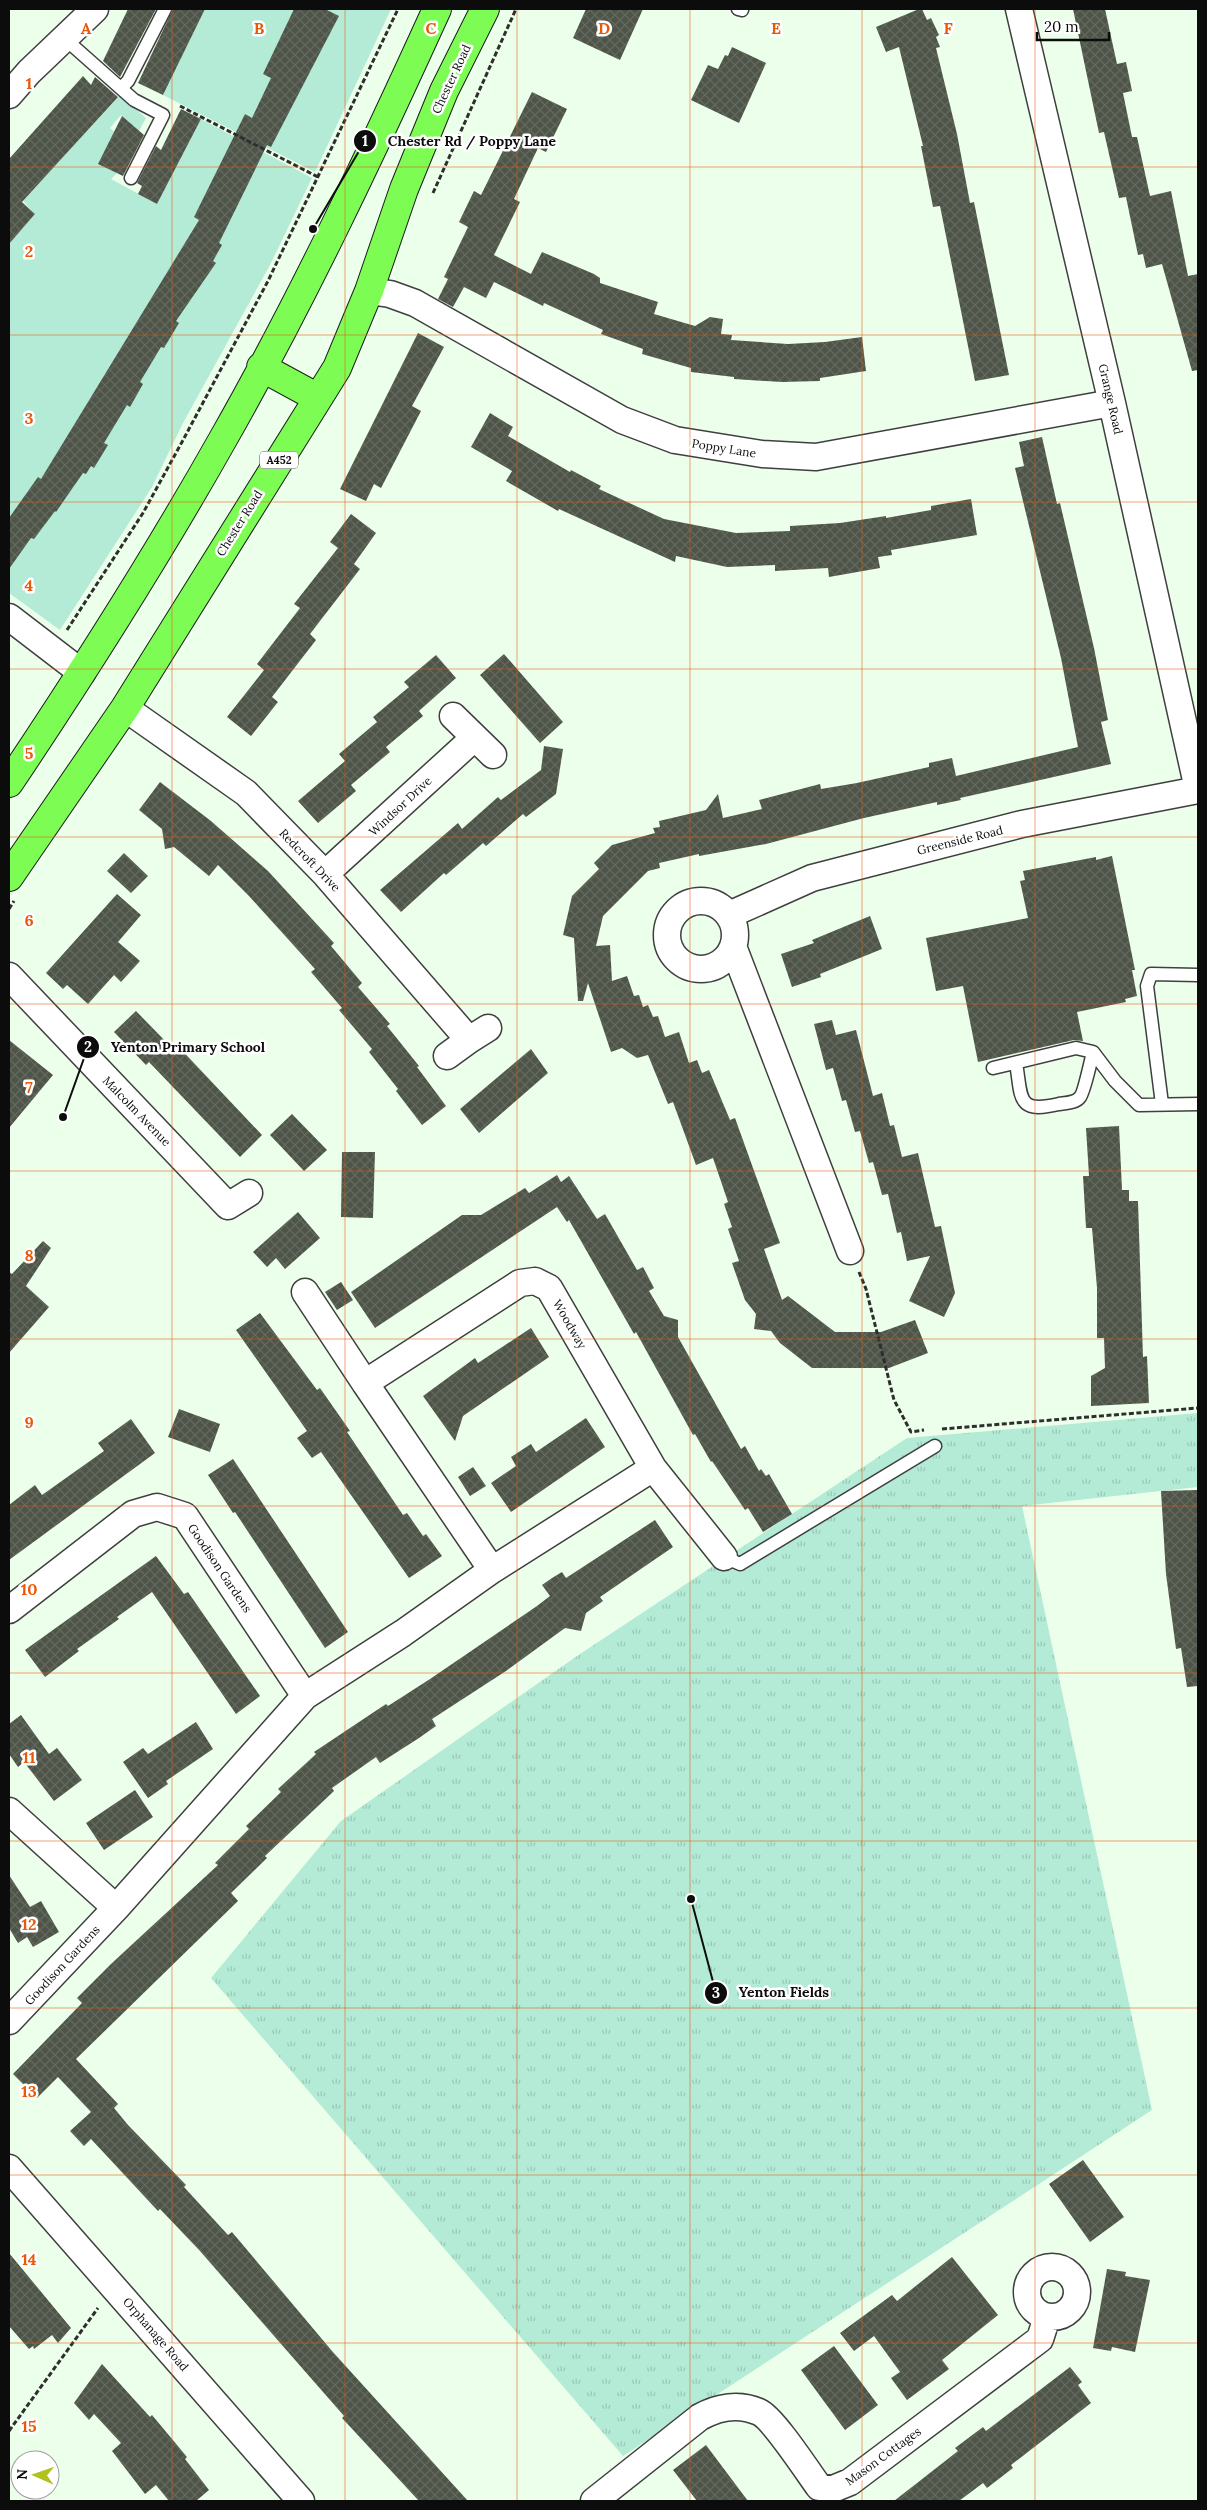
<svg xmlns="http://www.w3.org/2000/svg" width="1207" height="2510" viewBox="0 0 1207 2510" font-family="Lora,serif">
<defs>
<pattern id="grass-tufts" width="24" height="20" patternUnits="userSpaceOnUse" patternTransform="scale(1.25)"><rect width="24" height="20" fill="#b3ebd6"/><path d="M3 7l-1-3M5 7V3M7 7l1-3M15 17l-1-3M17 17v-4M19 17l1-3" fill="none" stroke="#99c8b6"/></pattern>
<pattern id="building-cross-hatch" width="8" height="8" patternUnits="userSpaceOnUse" patternTransform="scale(1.25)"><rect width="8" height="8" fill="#4e5548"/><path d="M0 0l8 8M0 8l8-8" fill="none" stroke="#63685e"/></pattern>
</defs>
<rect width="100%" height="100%" fill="#ecffeb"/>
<!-- grass -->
<path fill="url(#grass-tufts)" d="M 1198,1413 L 1198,1487 L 1022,1506 L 1152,2110 L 623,2456 L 211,1978 L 341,1821 L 577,1656 L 907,1438 Z"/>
<!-- garden -->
<path fill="#b3ebd6" d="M 205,9 L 391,9 L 315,172 L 163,95 Z
M 120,95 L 146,118 L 139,131 L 121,115 L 110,128 L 130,145 L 99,164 L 117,173 L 111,179 L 157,204 L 201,119 L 312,178 L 270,265 L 183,423 L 152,487 L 60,630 L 9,593 L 9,244 L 35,214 L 23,201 Z"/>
<!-- building -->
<path fill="url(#building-cross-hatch)" d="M 128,9 L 156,9 L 120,77 L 103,61 Z
M 173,9 L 205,9 L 163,95 L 138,83 Z
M 294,9 L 325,9 L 339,16 L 271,147 L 267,145 L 250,180 L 219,243 L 222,245 L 213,261 L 216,263 L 176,321 L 179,323 L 164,348 L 161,347 L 140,382 L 143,384 L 130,407 L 127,405 L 104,443 L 108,445 L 94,468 L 91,466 L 86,474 L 83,473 L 56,512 L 55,511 L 34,539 L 31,538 L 9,569 L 9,518 L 38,477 L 41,479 L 199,220 L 194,217 L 245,114 L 252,118 L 271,78 L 263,74 Z
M 586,9 L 643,9 L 620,60 L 573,38 Z
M 919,9 L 922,9 L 927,20 L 931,18 L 939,35 L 936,37 L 940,47 L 936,48 L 957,134 L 970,203 L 974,202 L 1009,375 L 975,381 L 940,206 L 933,207 L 921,146 L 923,146 L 899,47 L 886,52 L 876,27 Z
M 1073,9 L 1105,9 L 1117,64 L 1126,62 L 1132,91 L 1123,93 L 1132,137 L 1137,137 L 1150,196 L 1171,191 L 1188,276 L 1198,274 L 1198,370 L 1192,371 L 1162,264 L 1146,268 L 1143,254 L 1138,255 L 1126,197 L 1119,198 L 1104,132 L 1099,133 Z
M 732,47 L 766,63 L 739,123 L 691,100 L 708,65 L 718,69 L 725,55 L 728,56 Z
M 83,76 L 91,85 L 95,77 L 118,97 L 22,202 L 35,214 L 9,244 L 9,159 Z
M 532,92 L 567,109 L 546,152 L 538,148 L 514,199 L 520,202 L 494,255 L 531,274 L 542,252 L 594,274 L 600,278 L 600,283 L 658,302 L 654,314 L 695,326 L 710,317 L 723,319 L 721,334 L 732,335 L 731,340 L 788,344 L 825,342 L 862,337 L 866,371 L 820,378 L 820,381 L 782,382 L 734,379 L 734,377 L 691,372 L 691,368 L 642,354 L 643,349 L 601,334 L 603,330 L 544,303 L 543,306 L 494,282 L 486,298 L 464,287 L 453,307 L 438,299 L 448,279 L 444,277 L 468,227 L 459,222 L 474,191 L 481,195 Z
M 181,109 L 201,119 L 157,204 L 138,194 L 142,186 L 137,183 L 156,146 L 161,150 Z
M 122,116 L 144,135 L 123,176 L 98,164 Z
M 418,333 L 444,347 L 412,406 L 421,411 L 381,488 L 374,484 L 366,501 L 340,489 Z
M 490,413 L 513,427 L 508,436 L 570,472 L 571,470 L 601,486 L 599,489 L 664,519 L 736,533 L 790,531 L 790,526 L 840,523 L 886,516 L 886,518 L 931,510 L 931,506 L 971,499 L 977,535 L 891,550 L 892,555 L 878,557 L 880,568 L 829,577 L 828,568 L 775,571 L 775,565 L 727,567 L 676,556 L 675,562 L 559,509 L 558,511 L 506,481 L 512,471 L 471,447 Z
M 1042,437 L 1057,504 L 1060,503 L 1094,648 L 1108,720 L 1101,722 L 1111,764 L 960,798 L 961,800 L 937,805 L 937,802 L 864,818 L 766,844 L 699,856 L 699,854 L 659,863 L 660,868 L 648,871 L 603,916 L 596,946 L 610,945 L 612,981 L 627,976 L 634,996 L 639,995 L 643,1007 L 648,1005 L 653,1017 L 658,1016 L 665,1037 L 679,1032 L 689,1063 L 697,1060 L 702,1073 L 709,1070 L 730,1120 L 735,1118 L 780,1243 L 764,1249 L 782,1300 L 788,1296 L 835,1332 L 881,1332 L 915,1320 L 928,1353 L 889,1368 L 812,1368 L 780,1343 L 771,1331 L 754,1329 L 756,1314 L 745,1300 L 732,1263 L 739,1261 L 728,1229 L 732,1227 L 724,1204 L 728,1202 L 713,1158 L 696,1165 L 673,1102 L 668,1104 L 648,1055 L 637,1058 L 622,1048 L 611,1052 L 588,983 L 583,1001 L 578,1001 L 574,938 L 563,935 L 572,896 L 599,869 L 594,863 L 612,845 L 655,833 L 653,828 L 660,827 L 659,821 L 706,810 L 718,794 L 723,818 L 762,809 L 759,800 L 820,784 L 821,789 L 857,783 L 929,767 L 929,763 L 952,758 L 956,776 L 1078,747 L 1061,658 L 1015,468 L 1024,466 L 1019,442 Z
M 351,514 L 376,533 L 354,564 L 360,569 L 310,634 L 316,640 L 272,697 L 278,702 L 251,736 L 227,717 L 264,670 L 257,664 L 300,608 L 294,604 L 338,548 L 330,542 Z
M 504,654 L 563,722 L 540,743 L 480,675 Z
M 436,655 L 456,678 L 419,711 L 423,716 L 386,747 L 390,752 L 351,785 L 356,791 L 318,823 L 298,801 L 345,761 L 339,754 L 377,722 L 373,717 L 409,687 L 404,682 Z
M 544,746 L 563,749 L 556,794 L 526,817 L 523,814 L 486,846 L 483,843 L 446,875 L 444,873 L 401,912 L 380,890 L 458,823 L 462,829 L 498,797 L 501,800 L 541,770 Z
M 160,782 L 211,821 L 268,871 L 334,943 L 331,946 L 362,983 L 358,987 L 390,1024 L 387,1026 L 419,1066 L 417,1067 L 446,1106 L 422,1125 L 396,1091 L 398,1089 L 369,1052 L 372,1049 L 339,1010 L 342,1008 L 311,972 L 315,969 L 249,896 L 218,865 L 209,876 L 174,847 L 165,849 L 162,829 L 139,810 Z
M 124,853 L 148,876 L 131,893 L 107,871 Z
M 1112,856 L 1135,970 L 1132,970 L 1137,996 L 1125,999 L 1126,1002 L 1077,1012 L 1083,1041 L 1074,1040 L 978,1062 L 963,986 L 936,991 L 926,938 L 1028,918 L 1020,881 L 1025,880 L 1023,871 L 1096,857 L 1096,860 Z
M 117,894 L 141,915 L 118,942 L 140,961 L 121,982 L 114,975 L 88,1004 L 67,985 L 63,989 L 46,973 Z
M 870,916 L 882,949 L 820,974 L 821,977 L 792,987 L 781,954 L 814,943 L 812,940 Z
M 136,1011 L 172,1048 L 176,1044 L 262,1135 L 240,1157 L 149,1062 L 146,1065 L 114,1032 Z
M 832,1020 L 836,1035 L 856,1030 L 873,1096 L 882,1093 L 890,1126 L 894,1125 L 902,1157 L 918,1153 L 935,1227 L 941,1226 L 955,1293 L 944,1317 L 909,1301 L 930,1256 L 907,1261 L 901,1232 L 897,1233 L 888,1194 L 882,1195 L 873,1162 L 869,1163 L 860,1131 L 855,1132 L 846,1100 L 842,1101 L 833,1068 L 826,1070 L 814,1024 Z
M 9,1040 L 53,1075 L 9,1128 Z
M 531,1049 L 548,1073 L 479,1133 L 460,1109 Z
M 292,1114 L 327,1150 L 304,1171 L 270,1135 Z
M 1119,1126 L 1122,1190 L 1129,1190 L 1129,1201 L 1138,1201 L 1143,1357 L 1147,1356 L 1149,1403 L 1091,1406 L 1091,1376 L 1105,1368 L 1104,1338 L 1097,1338 L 1097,1288 L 1092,1228 L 1086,1228 L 1083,1176 L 1089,1176 L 1086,1128 Z
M 342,1152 L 375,1152 L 373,1218 L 341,1217 Z
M 557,1175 L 561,1182 L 569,1176 L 597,1219 L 605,1214 L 637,1270 L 643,1267 L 654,1288 L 649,1291 L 664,1316 L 678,1320 L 678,1337 L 741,1449 L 745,1446 L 759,1471 L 761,1469 L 766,1476 L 769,1474 L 792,1514 L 763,1532 L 748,1508 L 745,1510 L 712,1461 L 711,1462 L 695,1434 L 693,1435 L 636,1332 L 634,1334 L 569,1220 L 567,1222 L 557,1207 L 375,1328 L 351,1292 L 462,1215 L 481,1215 L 525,1188 L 529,1193 Z
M 298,1212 L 320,1238 L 285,1269 L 276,1258 L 267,1267 L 253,1252 Z
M 43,1241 L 51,1248 L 26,1286 L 49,1307 L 9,1353 L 9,1272 L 12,1274 Z
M 341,1282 L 353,1300 L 337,1310 L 325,1292 Z
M 260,1313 L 317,1390 L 320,1388 L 350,1431 L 347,1432 L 403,1515 L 407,1513 L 423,1536 L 426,1534 L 442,1556 L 409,1578 L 321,1452 L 312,1458 L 297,1438 L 307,1431 L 236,1330 Z
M 531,1328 L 549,1357 L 463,1416 L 455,1441 L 423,1396 L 475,1358 L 478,1363 Z
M 179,1409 L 220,1424 L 210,1452 L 168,1437 Z
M 586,1418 L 605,1447 L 511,1512 L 491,1483 L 516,1466 L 511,1457 L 531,1444 L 536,1452 Z
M 131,1419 L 155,1453 L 9,1560 L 9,1505 L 35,1485 L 42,1495 L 104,1451 L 98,1443 Z
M 233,1459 L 348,1632 L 325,1648 L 235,1512 L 233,1513 L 208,1475 Z
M 473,1467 L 486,1486 L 470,1496 L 458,1477 Z
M 1198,1490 L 1198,1686 L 1187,1687 L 1181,1648 L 1176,1649 L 1166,1574 L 1161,1491 Z
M 655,1520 L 673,1547 L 600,1597 L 603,1601 L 586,1613 L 581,1631 L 565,1628 L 506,1671 L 432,1719 L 436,1726 L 419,1738 L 380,1763 L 376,1757 L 332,1788 L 334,1791 L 265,1856 L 267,1858 L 231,1893 L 238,1901 L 76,2059 L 118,2104 L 114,2108 L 128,2125 L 186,2185 L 184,2187 L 228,2235 L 232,2232 L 332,2351 L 468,2501 L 419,2501 L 342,2418 L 344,2416 L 200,2251 L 160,2209 L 158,2211 L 91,2139 L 84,2146 L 70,2131 L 91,2112 L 58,2077 L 37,2098 L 13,2074 L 82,2003 L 77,1998 L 111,1964 L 218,1865 L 215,1863 L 249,1829 L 246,1826 L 281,1792 L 278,1789 L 316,1754 L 314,1752 L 386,1704 L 388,1706 L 430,1679 L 537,1606 L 550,1596 L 542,1585 L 552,1578 L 562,1572 L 566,1578 Z
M 156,1556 L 184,1594 L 188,1592 L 260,1696 L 236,1714 L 152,1592 L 117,1617 L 119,1619 L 77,1649 L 79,1651 L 45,1677 L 25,1650 Z
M 21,1715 L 49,1754 L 57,1748 L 82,1780 L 54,1801 L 24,1762 L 18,1767 L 9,1754 L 9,1724 Z
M 196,1722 L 213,1749 L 166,1781 L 168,1784 L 148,1798 L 123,1762 L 143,1748 L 148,1754 Z
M 135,1790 L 153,1817 L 104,1850 L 86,1823 Z
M 9,1875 L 30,1907 L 41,1901 L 59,1932 L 33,1947 L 27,1937 L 18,1943 L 9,1928 Z
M 1083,2160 L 1124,2217 L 1090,2242 L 1049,2184 Z
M 9,2253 L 71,2328 L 58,2343 L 52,2335 L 34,2349 L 33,2346 L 29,2349 L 9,2326 Z
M 952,2257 L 998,2315 L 942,2360 L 949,2369 L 907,2400 L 891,2378 L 900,2372 L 874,2336 L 854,2351 L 840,2333 L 892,2295 L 897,2301 Z
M 1107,2269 L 1126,2272 L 1125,2276 L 1150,2280 L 1135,2352 L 1112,2347 L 1111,2351 L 1093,2348 Z
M 834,2346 L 878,2405 L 845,2430 L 801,2370 Z
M 102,2364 L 150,2417 L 152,2415 L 187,2457 L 185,2459 L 209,2490 L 196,2501 L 169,2501 L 156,2485 L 145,2494 L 112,2451 L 121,2443 L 94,2414 L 89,2420 L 74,2403 Z
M 1070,2367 L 1082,2382 L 1078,2385 L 1091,2403 L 1011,2465 L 1013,2468 L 987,2488 L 983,2483 L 959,2501 L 894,2501 L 958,2451 L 955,2448 L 983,2427 L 986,2431 Z
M 706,2445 L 748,2501 L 697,2501 L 673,2470 Z"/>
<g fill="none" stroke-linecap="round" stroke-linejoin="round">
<defs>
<path id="service" d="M 738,9 L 742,10
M 64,38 L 134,100 L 163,115 L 131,178
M 122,87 L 128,81 L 165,9
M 1016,1063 C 1022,1098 1016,1114 1059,1104 C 1065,1103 1076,1103 1080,1097 C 1084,1093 1091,1060 1093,1052
M 993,1068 L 1076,1048 L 1093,1052 L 1115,1081 L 1139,1105 L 1198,1104
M 1162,1104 L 1147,986 L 1151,974 L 1198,975
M 724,1557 L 740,1564 L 935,1446"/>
<path id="minor" d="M 1019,9 L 1112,403 L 1198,789
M 9,95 L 29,72 L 95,9
M 369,291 L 390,294 L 415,303 L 622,420 L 675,440 L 762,454 L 816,457 L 1112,403
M 9,617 L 82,673
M 125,708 L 246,793 L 325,874 L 469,1040 L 447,1056
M 453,716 L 493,755
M 325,874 L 474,738
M667 935a34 34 0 1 1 68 0a34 34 0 1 1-68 0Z
M 729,915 L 812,878 L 1022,824 L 1198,790
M 734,949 L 850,1251
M 9,976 L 228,1206 L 249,1193
M 469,1040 L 488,1028
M 305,1292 L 365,1383
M 492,1570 L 365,1383 L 520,1283 L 535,1281 L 549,1288 L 653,1468 L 724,1557
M 9,1610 L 133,1514 L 157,1507 L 185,1516 L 305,1696
M 9,1811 L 116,1908
M 9,2021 L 116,1908 L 305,1696 L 403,1633 L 492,1570 L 653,1468
M 9,2168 L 301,2501
M1027 2292a25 25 0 1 1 50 0a25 25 0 1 1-50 0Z
M 594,2501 L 700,2417 C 718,2407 739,2403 759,2412 C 773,2418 808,2472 819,2487 L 833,2489 L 850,2482 L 1040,2339 L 1047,2317"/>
<path id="trunk" d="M 261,367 L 318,398
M 9,783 C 84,671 157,556 223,439 C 302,300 371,154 437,9
M 9,877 L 125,708 L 337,368 L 369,291 L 404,189 L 444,91 L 485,9"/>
</defs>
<!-- service casing -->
<use href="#service" stroke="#3f3f3f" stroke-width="15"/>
<!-- minor casing -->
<use href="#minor" stroke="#3f3f3f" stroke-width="29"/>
<!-- trunk casing -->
<use href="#trunk" stroke="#1d1d1d" stroke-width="30"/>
<!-- path -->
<path stroke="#2e2e2e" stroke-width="3" stroke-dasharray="5 2.5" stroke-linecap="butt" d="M 180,106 L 318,177
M 433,193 L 516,9
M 67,630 L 143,513 L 182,442 L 268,281 L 398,9
M 9,909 L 14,901
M 859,1272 L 866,1289 L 894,1400 L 911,1432 L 924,1430
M 942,1429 L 1198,1408
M 9,2431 L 98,2308"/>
<!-- service -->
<use href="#service" stroke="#fff" stroke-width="12"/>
<!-- minor -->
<use href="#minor" stroke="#fff" stroke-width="26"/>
<!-- trunk -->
<use href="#trunk" stroke="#7dfd54" stroke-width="28"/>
</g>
<!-- grid -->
<path fill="none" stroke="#e8590c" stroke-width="1" stroke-opacity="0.55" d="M 172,9 L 172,2501M 345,9 L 345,2501M 517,9 L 517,2501M 690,9 L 690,2501M 862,9 L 862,2501M 1035,9 L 1035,2501M 9,167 L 1198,167M 9,335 L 1198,335M 9,502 L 1198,502M 9,669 L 1198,669M 9,837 L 1198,837M 9,1004 L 1198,1004M 9,1171 L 1198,1171M 9,1339 L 1198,1339M 9,1506 L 1198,1506M 9,1673 L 1198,1673M 9,1841 L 1198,1841M 9,2008 L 1198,2008M 9,2175 L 1198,2175M 9,2343 L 1198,2343"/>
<g text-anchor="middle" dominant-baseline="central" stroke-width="5" stroke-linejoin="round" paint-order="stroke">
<!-- shield labels -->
<rect fill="#fff" stroke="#555" stroke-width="1" x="260" y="451.5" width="38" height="17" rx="4"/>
<g font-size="11" font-weight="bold" fill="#0c0c0c">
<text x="279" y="460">A452</text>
</g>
<!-- street labels -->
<g font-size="12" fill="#0c0c0c" stroke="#fff">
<text transform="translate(451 79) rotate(-65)">Chester Road</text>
<text transform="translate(1111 399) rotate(77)">Grange Road</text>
<text transform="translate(724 448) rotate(9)">Poppy Lane</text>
<text transform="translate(239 523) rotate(-58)">Chester Road</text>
<text transform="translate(400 806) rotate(-43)">Windsor Drive</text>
<text transform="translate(960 840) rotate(-14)">Greenside Road</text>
<text transform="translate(310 860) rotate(46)">Redcroft Drive</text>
<text transform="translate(137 1111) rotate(46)">Malcolm Avenue</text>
<text transform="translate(570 1324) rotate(60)">Woodway</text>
<text transform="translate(220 1568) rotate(56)">Goodison Gardens</text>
<text transform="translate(62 1965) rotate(-47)">Goodison Gardens</text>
<text transform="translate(156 2334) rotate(49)">Orphanage Road</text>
<text transform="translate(883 2456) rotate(-36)">Mason Cottages</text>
</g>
</g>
<g font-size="16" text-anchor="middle" font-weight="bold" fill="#e8590c" stroke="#fff" stroke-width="5" stroke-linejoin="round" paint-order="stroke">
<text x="86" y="34">A</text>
<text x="259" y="34">B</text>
<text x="431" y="34">C</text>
<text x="604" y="34">D</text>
<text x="776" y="34">E</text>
<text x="948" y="34">F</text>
<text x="29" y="89">1</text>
<text x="29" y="257">2</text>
<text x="29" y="424">3</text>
<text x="29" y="591">4</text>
<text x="29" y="759">5</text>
<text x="29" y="926">6</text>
<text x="29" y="1093">7</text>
<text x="29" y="1261">8</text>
<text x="29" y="1428">9</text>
<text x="29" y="1595">10</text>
<text x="29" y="1763">11</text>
<text x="29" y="1930">12</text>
<text x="29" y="2097">13</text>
<text x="29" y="2265">14</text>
<text x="29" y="2432">15</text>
</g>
<!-- callouts -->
<path fill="none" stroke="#0c0c0c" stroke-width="2" d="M313 229L365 141M63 1117L88 1047M691 1899L716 1993"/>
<g fill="#0c0c0c" stroke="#fff" stroke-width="2">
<circle cx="313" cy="229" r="5"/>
<circle cx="63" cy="1117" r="5"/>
<circle cx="691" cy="1899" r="5"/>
<circle cx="365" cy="141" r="12"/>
<circle cx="88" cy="1047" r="12"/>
<circle cx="716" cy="1993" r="12"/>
</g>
<g font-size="15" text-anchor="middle" font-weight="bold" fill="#fff">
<text x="365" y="146">1</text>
<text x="88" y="1052">2</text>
<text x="716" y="1998">3</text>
</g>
<g font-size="14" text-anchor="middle" font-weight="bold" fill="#0c0c0c" stroke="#fff" stroke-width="5" stroke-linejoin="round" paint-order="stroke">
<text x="472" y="146">Chester Rd / Poppy Lane</text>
<text x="188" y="1052">Yenton Primary School</text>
<text x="784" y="1997">Yenton Fields</text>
</g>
<!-- border -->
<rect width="1207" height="2510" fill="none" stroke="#0c0c0c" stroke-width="20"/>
<!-- north arrow -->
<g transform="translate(35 2475) rotate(272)"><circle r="24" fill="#ffffff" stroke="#9e9e9e"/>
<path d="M0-4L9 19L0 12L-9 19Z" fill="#b1c21e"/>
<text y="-8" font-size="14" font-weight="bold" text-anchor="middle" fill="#0c0c0c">N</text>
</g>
<!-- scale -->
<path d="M1037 32v8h72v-8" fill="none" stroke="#0c0c0c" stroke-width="2.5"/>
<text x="1044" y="32" font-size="15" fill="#0c0c0c" stroke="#ffffff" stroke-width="4" paint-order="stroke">20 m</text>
</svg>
